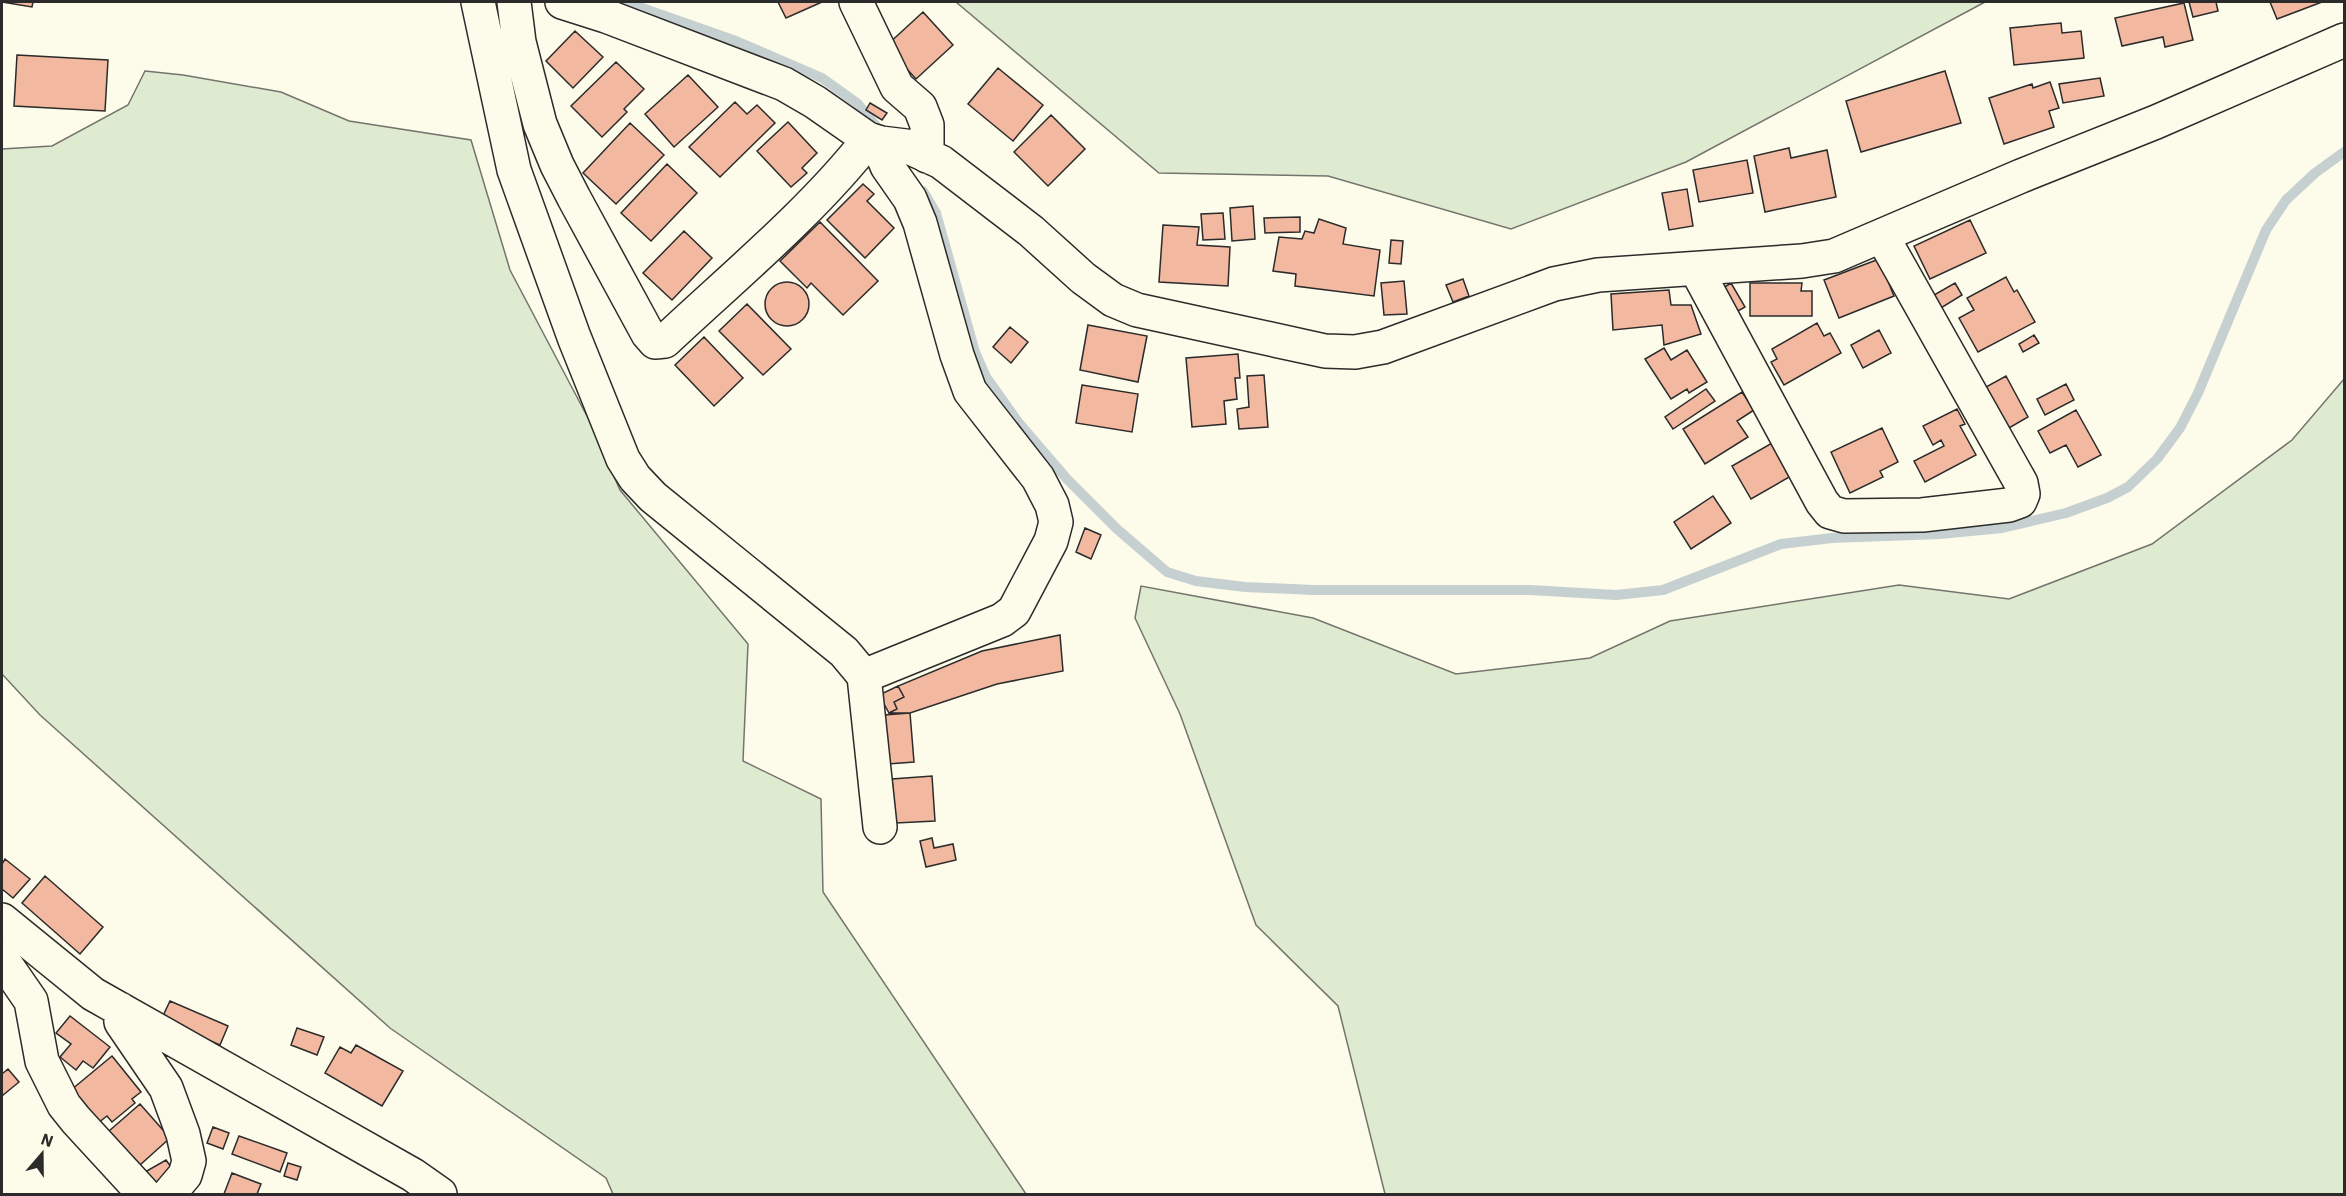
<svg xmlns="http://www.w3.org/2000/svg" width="2346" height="1196" viewBox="0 0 2346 1196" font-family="'IBM Plex Sans',sans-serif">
<rect width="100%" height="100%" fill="#fdfbea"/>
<!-- green -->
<path fill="#deebd1" stroke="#74746e" stroke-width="1.5" d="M 956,2 L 1985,2 L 1686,162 L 1511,229 L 1328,176 L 1159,173 Z
M 145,71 L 183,75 L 281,92 L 349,121 L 471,140 L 510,270 L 588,418 L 620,490 L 748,644 L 743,761 L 821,799 L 823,892 L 1026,1194 L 613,1194 L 606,1178 L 390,1028 L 40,715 L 2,674 L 2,149 L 52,146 L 128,105 Z
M 2344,379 L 2344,1194 L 1385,1194 L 1338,1006 L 1256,925 L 1180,714 L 1135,618 L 1141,586 L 1313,618 L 1456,674 L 1590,658 L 1670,621 L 1899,585 L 2009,599 L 2152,544 L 2292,440 Z"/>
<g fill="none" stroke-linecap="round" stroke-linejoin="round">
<!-- stream -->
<path stroke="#c7d0d0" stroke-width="10" d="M 625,2 L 736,41 L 822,78 L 857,103 L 881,132
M 923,191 L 936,213 L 975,352 L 986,377 L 1018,422 L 1067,479 L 1117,529 L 1167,572 L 1196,581 L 1245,587 L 1313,590 L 1530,590 L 1616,595 L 1663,590 L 1781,544 L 1832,538 L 1940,534 L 2002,528 L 2066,513 L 2107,498 L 2128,487 L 2157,459 L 2180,428 L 2198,393 L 2266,230 L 2286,200 L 2315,173 L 2344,152"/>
</g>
<!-- building -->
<path fill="#f2b8a0" stroke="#2b2b2b" stroke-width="1.5" d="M 2,2 L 33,2 L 32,7 Z
M 778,2 L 822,2 L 786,18 Z
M 2189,2 L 2216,2 L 2218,11 L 2193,17 Z
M 2270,2 L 2322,2 L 2277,19 Z
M 2184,3 L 2193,40 L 2165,47 L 2163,37 L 2122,46 L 2115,18 Z
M 923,12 L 953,45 L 916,79 L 886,46 Z
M 2061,23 L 2062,33 L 2081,31 L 2084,58 L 2014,65 L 2010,28 Z
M 575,31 L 603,57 L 573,88 L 546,61 Z
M 17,55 L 108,60 L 105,111 L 14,106 Z
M 616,62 L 644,89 L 624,109 L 627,112 L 602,137 L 571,106 Z
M 998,68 L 1043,105 L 1013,141 L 968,104 Z
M 1945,71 L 1961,123 L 1861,152 L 1846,101 Z
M 688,75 L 718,107 L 674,147 L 645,114 Z
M 2100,78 L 2104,96 L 2063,103 L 2059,84 Z
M 2050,82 L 2059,108 L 2049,111 L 2054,127 L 2004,144 L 1989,98 L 2032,84 L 2033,88 Z
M 735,102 L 747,114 L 757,105 L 775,123 L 720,177 L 689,147 Z
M 870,103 L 887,113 L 882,120 L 866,110 Z
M 1051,115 L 1085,149 L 1048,186 L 1014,152 Z
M 788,122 L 817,153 L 802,168 L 807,173 L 791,187 L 757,151 Z
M 630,123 L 664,155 L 616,204 L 583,173 Z
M 1789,148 L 1791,158 L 1827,150 L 1836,197 L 1765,212 L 1754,156 Z
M 1747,160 L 1753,193 L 1699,202 L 1693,170 Z
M 667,164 L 697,193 L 651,241 L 621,213 Z
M 863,184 L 874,194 L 867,201 L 894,228 L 865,258 L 827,220 Z
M 1687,189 L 1693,226 L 1669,230 L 1662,193 Z
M 1253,206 L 1255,239 L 1232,241 L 1230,208 Z
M 1223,213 L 1225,239 L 1203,240 L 1201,214 Z
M 1300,217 L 1300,232 L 1265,233 L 1264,218 Z
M 1319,219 L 1346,228 L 1343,244 L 1380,250 L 1374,296 L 1295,286 L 1296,274 L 1273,271 L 1279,237 L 1302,239 L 1305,231 L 1314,233 Z
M 1970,220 L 1986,253 L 1930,279 L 1914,246 Z
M 820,222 L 878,281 L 843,315 L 811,283 L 807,288 L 780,261 Z
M 1163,225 L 1199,227 L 1197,245 L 1230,247 L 1228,286 L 1159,282 Z
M 684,231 L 712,258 L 672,300 L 643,273 Z
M 1391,240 L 1403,241 L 1401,264 L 1389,263 Z
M 1879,259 L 1894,296 L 1839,318 L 1824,280 Z
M 2006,277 L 2014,292 L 2017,290 L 2035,322 L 1978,352 L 1959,318 L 1974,310 L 1967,298 Z
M 1463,279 L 1469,296 L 1453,302 L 1446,285 Z
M 1404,281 L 1407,314 L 1384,315 L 1381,283 Z
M765 304a22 22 0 1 1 44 0a22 22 0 1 1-44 0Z
M 1731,283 L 1745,307 L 1738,311 L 1723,288 Z
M 1750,283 L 1802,283 L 1801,291 L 1812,291 L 1812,316 L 1750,316 Z
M 1955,283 L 1962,295 L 1941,308 L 1934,295 Z
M 1669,290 L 1671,305 L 1691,305 L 1701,334 L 1664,345 L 1662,325 L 1613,330 L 1611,294 Z
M 747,304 L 791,349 L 763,375 L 719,331 Z
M 1817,323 L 1824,336 L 1830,333 L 1841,353 L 1784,385 L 1771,362 L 1777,359 L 1772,349 Z
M 1088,325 L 1147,336 L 1138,382 L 1080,370 Z
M 1010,327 L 1028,342 L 1011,363 L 993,347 Z
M 1879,330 L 1891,353 L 1863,368 L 1851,345 Z
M 2034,335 L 2039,343 L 2023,352 L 2019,344 Z
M 704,337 L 743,378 L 714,406 L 675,365 Z
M 1664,348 L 1671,360 L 1687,350 L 1707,382 L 1689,393 L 1687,389 L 1671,399 L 1645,359 Z
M 1238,354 L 1240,378 L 1235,378 L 1237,399 L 1224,401 L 1226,424 L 1192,427 L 1186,358 Z
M 1264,375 L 1268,427 L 1239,429 L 1237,409 L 1249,407 L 1247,376 Z
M 2006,376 L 2028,417 L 2009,428 L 1986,387 Z
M 2066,384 L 2074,400 L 2045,415 L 2037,399 Z
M 1082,385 L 1138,394 L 1132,432 L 1076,423 Z
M 1706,389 L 1715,401 L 1673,429 L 1665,417 Z
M 1742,392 L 1754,410 L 1737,421 L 1748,437 L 1705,464 L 1683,429 Z
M 1957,409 L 1965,424 L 1960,426 L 1976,455 L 1925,482 L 1914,461 L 1944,446 L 1941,440 L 1933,445 L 1923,426 Z
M 2076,410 L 2101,455 L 2078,467 L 2066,445 L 2050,453 L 2038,431 Z
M 1882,428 L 1898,462 L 1880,471 L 1883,477 L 1850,493 L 1831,452 Z
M 1772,443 L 1791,476 L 1751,499 L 1732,466 Z
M 1713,496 L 1731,523 L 1691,549 L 1674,522 Z
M 1085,528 L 1101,535 L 1091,559 L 1076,552 Z
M 1060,635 L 1063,671 L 997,684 L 910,713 L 889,713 L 897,709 L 894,702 L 904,697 L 898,686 L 982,651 Z
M 898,686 L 904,697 L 894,702 L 897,709 L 889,713 L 879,695 Z
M 910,713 L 914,762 L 888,764 L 884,715 Z
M 932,776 L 935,821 L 896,823 L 892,779 Z
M 932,838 L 934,848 L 953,844 L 956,860 L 926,867 L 920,841 Z
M 5,859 L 30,879 L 13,898 L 2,889 L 2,864 Z
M 45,876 L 103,927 L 80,954 L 22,903 Z
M 170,1001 L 228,1026 L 220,1045 L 161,1020 Z
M 70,1016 L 110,1047 L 93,1068 L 83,1061 L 76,1070 L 60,1057 L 71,1044 L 56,1033 Z
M 297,1028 L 324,1037 L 317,1055 L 291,1045 Z
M 356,1045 L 403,1071 L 382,1106 L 325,1073 L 340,1047 L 351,1053 Z
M 112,1056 L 141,1092 L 132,1099 L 135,1103 L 112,1122 L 107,1116 L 98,1123 L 71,1090 Z
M 8,1069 L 19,1082 L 2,1096 L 2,1074 Z
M 140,1104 L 170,1138 L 140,1165 L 109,1131 Z
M 213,1127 L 229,1133 L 223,1149 L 207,1143 Z
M 239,1136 L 287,1153 L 280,1172 L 232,1154 Z
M 166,1160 L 174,1171 L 153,1184 L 145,1172 Z
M 288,1163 L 301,1167 L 297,1180 L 284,1176 Z
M 232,1173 L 261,1184 L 257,1194 L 224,1194 Z"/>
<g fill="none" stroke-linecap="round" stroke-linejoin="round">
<defs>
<path id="street" d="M 478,2 L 514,170 L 574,337 L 623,459 L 635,478 L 653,497 L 844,652 L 864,676 L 880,827
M 514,2 L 519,42 L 540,124 L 557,165 L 574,198 L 648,334 L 655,342 L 665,341 C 733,277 812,212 869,139
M 562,2 L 606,16 L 784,84 L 815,102 L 868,139 L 881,143 L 906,146 L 941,162 L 1031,231 L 1083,278 L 1113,300 L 1137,310 L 1325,351 L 1355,352 L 1383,347 L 1554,284 L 1598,275 L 1802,261 L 1834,256 L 2021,176 L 2156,122 L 2344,40
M 856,2 L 897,87 L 920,107 L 927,125 L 927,156
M 1696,269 L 1822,502 L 1830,512 L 1844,516 L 1922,515 L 2009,505 L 2020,501 L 2023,494 L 2021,483 L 1882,236
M 864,676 L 1002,620 L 1014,611 L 1051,541 L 1056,522 L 1052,505 L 1038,478 L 970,391 L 957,355 L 920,223 L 910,199 L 887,166 L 877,142
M 2,920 L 93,994 L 413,1175 L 440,1194
M 2,959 L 31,1001 L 42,1061 L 64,1105 L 76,1120 L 144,1194
M 120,1009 L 121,1022 L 166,1088 L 183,1134 L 189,1161 L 185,1175 L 169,1194"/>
</defs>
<!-- street casing -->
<use href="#street" stroke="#2b2b2b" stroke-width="36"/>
<!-- street -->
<use href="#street" stroke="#fdfbea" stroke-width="33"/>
</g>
<!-- border -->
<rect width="2346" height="1196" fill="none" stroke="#2b2b2b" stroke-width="6"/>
<!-- north arrow -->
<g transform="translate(42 1154) rotate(20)" stroke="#fdfbea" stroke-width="4.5" paint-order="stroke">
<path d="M0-4.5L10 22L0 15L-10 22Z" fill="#2b2b2b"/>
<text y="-9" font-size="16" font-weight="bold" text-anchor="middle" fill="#2b2b2b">N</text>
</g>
</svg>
